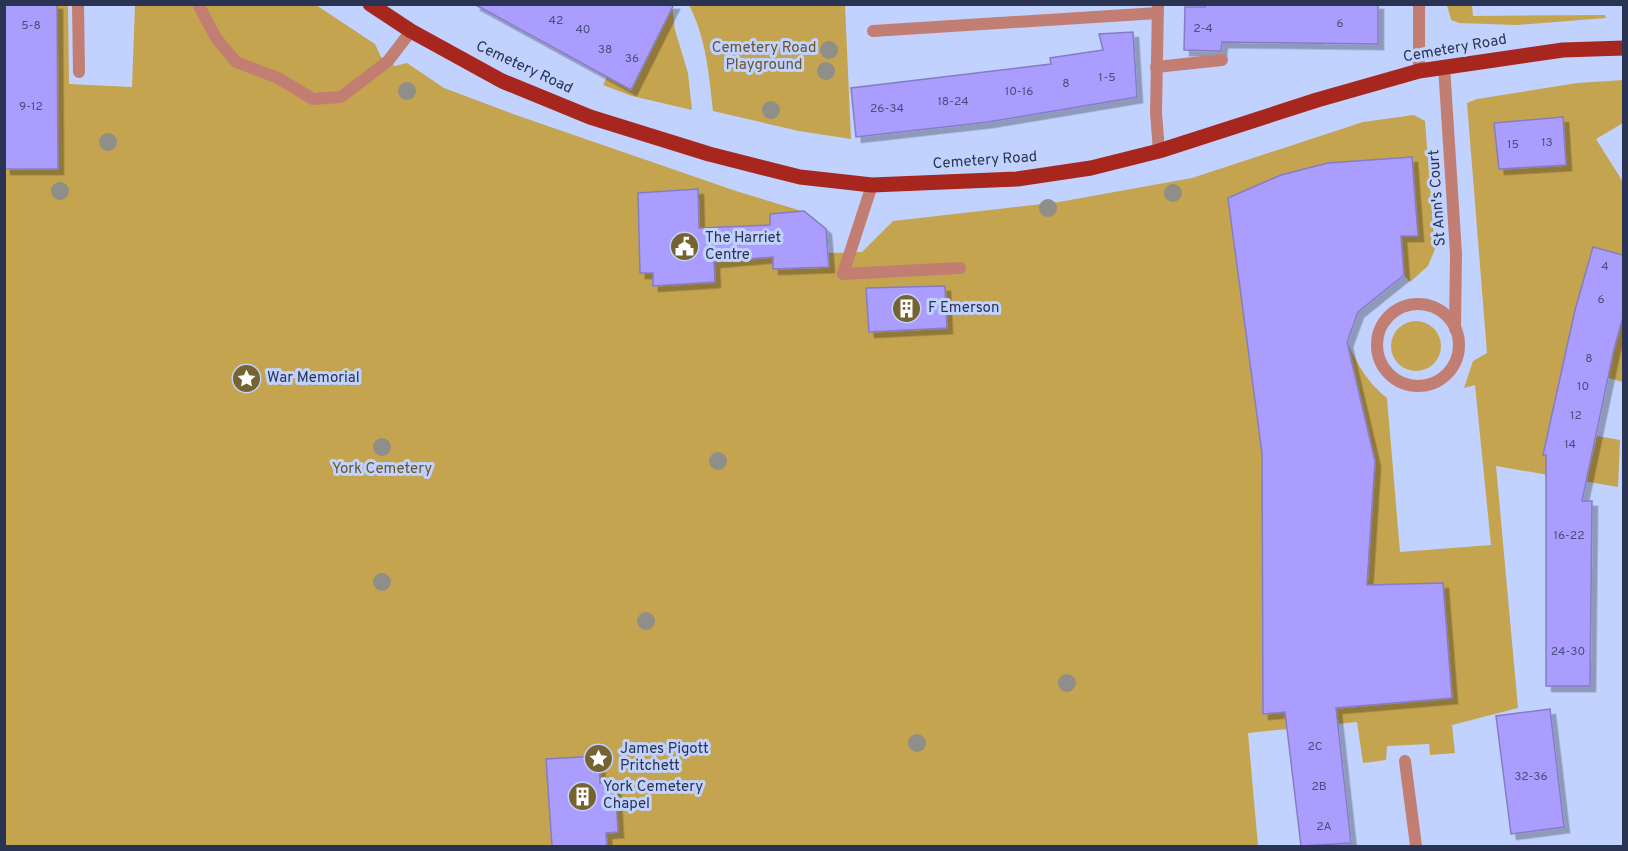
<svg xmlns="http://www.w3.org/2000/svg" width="1628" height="851" viewBox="0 0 1628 851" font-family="Overpass,sans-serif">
<defs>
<filter id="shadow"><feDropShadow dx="5.5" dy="5.5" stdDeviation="0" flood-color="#0004"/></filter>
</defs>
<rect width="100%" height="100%" fill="#c1d2fe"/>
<!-- green -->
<path fill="#c4a44e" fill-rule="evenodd" d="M 57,5 L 68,5 L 69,84 L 132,87 L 135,5 L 316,5 L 375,44 L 381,57 L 395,66 L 407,63 L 444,88 L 513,114 L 736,191 L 805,212 L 827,229 L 828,253 L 862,252 L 893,221 L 1059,202 L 1192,178 L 1363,122 L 1414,115 L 1425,121 L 1435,249 L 1428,266 L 1410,282 L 1404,275 L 1401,236 L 1418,235 L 1412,158 L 1328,163 L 1281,175 L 1228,198 L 1262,453 L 1263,714 L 1451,698 L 1443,583 L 1367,585 L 1375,461 L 1347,342 C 1358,365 1367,382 1387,398 L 1400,552 L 1491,545 L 1475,385 L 1464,388 L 1473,361 L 1487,353 L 1467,103 L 1477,99 L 1577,83 L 1623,80 L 1623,123 L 1596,139 L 1623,182 L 1623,255 L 1593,247 L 1575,310 L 1621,323 L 1623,317 L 1623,382 L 1608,378 L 1614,350 L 1544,455 L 1590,465 L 1597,436 L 1620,440 L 1618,487 L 1496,466 L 1518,708 L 1452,725 L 1455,753 L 1430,755 L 1429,744 L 1387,746 L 1386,760 L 1363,763 L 1357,722 L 1248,733 L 1258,846 L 5,846 L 5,170 L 57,169 ZM 1562,117 L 1566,165 L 1499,169 L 1494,123 Z
M 672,5 L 675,30 L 688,73 L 692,110 L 632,96 L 603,85 L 607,77 L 631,89 Z
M 689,5 L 845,5 L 851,139 L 799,131 L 713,111 C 709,74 706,38 689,5 Z
M 1447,5 L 1472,5 L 1473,16 L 1605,15 L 1606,18 L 1516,25 L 1459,23 L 1451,20 Z
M1391 346a25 25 0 1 1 50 0a25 25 0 1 1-50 0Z"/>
<!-- building -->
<path fill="#aa9dfd" stroke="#867cc4" stroke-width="1.5" filter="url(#shadow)" d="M 5,4 L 57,4 L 58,169 L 5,169 Z
M 474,4 L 674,4 L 631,90 Z
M 1205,4 L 1378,4 L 1378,44 L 1222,42 L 1221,51 L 1184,50 L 1185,7 L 1205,7 Z
M 1133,32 L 1137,97 L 988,122 L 856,137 L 851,88 L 1051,64 L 1050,58 L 1103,50 L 1099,34 Z
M 1563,117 L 1566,165 L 1499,169 L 1494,123 Z
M 1412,157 L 1418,236 L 1401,236 L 1404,275 L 1358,312 L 1347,342 L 1375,461 L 1367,585 L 1443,583 L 1452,698 L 1336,708 L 1351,843 L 1301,846 L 1285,712 L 1263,714 L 1262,453 L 1228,198 L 1281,175 L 1328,163 Z
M 698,189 L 699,228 L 770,225 L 770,214 L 804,211 L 826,229 L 829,267 L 773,269 L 773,257 L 714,262 L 715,282 L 653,286 L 653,273 L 640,273 L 638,193 Z
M 1593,247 L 1623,255 L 1623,317 L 1614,349 L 1582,501 L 1592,501 L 1590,686 L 1546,686 L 1546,455 L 1543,455 L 1575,310 Z
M 945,286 L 947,328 L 869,332 L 866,288 Z
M 1550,709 L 1564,827 L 1511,834 L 1496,716 Z
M 599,756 L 600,783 L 615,782 L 618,832 L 606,833 L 607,846 L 552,846 L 546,759 Z"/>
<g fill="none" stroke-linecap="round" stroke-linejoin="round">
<!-- service -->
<path stroke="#c37e73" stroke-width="12" d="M 78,4 L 79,72
M 198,4 L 216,38 L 236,62 L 278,78 L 313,99 L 341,97 L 388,61 L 411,31
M 873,31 L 1158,13
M 1156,67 L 1222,60
M 872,185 L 843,274 L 960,268"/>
<!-- minor -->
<path stroke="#c37e73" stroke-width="12" d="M 1158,4 L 1156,113 L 1159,151
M 1444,66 L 1456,254 L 1455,329
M 1419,71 L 1419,4
M1377 345a41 41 0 1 1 82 0a41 41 0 1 1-82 0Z
M 1405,761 L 1416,846"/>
<!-- primary -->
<path stroke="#a7261d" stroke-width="15" d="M 370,4 L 411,31 L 502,81 L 590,117 L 709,154 L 800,177 L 872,185 L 1017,179 L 1091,168 L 1159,151 L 1317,100 L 1419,71 L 1563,50 L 1624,48"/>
</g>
<!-- trees -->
<g fill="#908e89">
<circle cx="829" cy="50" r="9"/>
<circle cx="826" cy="71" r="9"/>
<circle cx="407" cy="91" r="9"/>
<circle cx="771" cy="110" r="9"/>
<circle cx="108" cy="142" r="9"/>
<circle cx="60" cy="191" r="9"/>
<circle cx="1173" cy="193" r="9"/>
<circle cx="1048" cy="208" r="9"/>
<circle cx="382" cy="447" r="9"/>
<circle cx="718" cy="461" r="9"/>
<circle cx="382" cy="582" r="9"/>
<circle cx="646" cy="621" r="9"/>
<circle cx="1067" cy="683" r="9"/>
<circle cx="917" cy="743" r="9"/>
</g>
<!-- icons -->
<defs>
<symbol id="civic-disc" viewBox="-11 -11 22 22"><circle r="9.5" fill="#756331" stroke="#c1d2fe"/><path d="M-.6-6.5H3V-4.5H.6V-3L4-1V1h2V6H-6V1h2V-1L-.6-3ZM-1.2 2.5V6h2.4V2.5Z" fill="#fff"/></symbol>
<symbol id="building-disc" viewBox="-11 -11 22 22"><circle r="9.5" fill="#756331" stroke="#c1d2fe"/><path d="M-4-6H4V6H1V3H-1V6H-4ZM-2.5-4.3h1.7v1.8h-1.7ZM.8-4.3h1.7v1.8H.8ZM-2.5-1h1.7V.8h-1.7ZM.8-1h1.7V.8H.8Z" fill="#fff"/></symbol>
<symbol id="sight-disc" viewBox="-11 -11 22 22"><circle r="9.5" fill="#756331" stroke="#c1d2fe"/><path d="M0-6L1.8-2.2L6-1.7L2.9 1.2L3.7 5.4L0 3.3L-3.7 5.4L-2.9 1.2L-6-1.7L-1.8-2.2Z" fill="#fff"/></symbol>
</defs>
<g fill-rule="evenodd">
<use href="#civic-disc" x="668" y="230" width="33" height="33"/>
<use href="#building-disc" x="890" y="292" width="33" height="33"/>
<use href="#sight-disc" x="230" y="362" width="33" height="33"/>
<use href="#sight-disc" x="582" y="742" width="33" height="33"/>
<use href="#building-disc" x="566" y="780" width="33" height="33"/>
</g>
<g text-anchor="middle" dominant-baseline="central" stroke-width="6" stroke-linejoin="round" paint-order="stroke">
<!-- number labels -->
<g font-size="12" fill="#4a4e7c">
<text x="556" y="21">42</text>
<text x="1340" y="24">6</text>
<text x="31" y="26">5-8</text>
<text x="1203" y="29">2-4</text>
<text x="583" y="30">40</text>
<text x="605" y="50">38</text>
<text x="632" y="59">36</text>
<text x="1107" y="78">1-5</text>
<text x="1066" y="84">8</text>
<text x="1019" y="92">10-16</text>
<text x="953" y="102">18-24</text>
<text x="31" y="107">9-12</text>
<text x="887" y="109">26-34</text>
<text x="1547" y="143">13</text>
<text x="1513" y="145">15</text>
<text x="1605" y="267">4</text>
<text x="1601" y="300">6</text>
<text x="1589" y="359">8</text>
<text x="1583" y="387">10</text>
<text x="1576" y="416">12</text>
<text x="1570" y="445">14</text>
<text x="1569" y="536">16-22</text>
<text x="1568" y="652">24-30</text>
<text x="1315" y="747">2C</text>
<text x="1531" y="777">32-36</text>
<text x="1319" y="787">2B</text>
<text x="1324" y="827">2A</text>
</g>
<!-- park labels -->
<g font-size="15" fill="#675629" stroke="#c1d2fe">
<text x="764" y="48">Cemetery Road<tspan x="764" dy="17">Playground</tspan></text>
<text x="382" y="469">York Cemetery</text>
</g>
<!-- street labels -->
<g font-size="15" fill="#2a3351" stroke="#c1d2fe">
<text transform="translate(1455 49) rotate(-10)">Cemetery Road</text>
<text transform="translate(524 68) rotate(25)">Cemetery Road</text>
<text transform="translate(985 161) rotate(-4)">Cemetery Road</text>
<text transform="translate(1438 198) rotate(-94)">St Ann's Court</text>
</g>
<!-- poi labels -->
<g font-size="15" fill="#2a3351" stroke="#c1d2fe" text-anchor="start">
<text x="705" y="238">The Harriet<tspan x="705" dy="17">Centre</tspan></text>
<text x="928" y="308">F Emerson</text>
<text x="267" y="378">War Memorial</text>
<text x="620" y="749">James Pigott<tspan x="620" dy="17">Pritchett</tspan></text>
<text x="603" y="787">York Cemetery<tspan x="603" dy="17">Chapel</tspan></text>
</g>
</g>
<!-- border -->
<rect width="1628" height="851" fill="none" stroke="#2a3351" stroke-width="12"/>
</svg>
